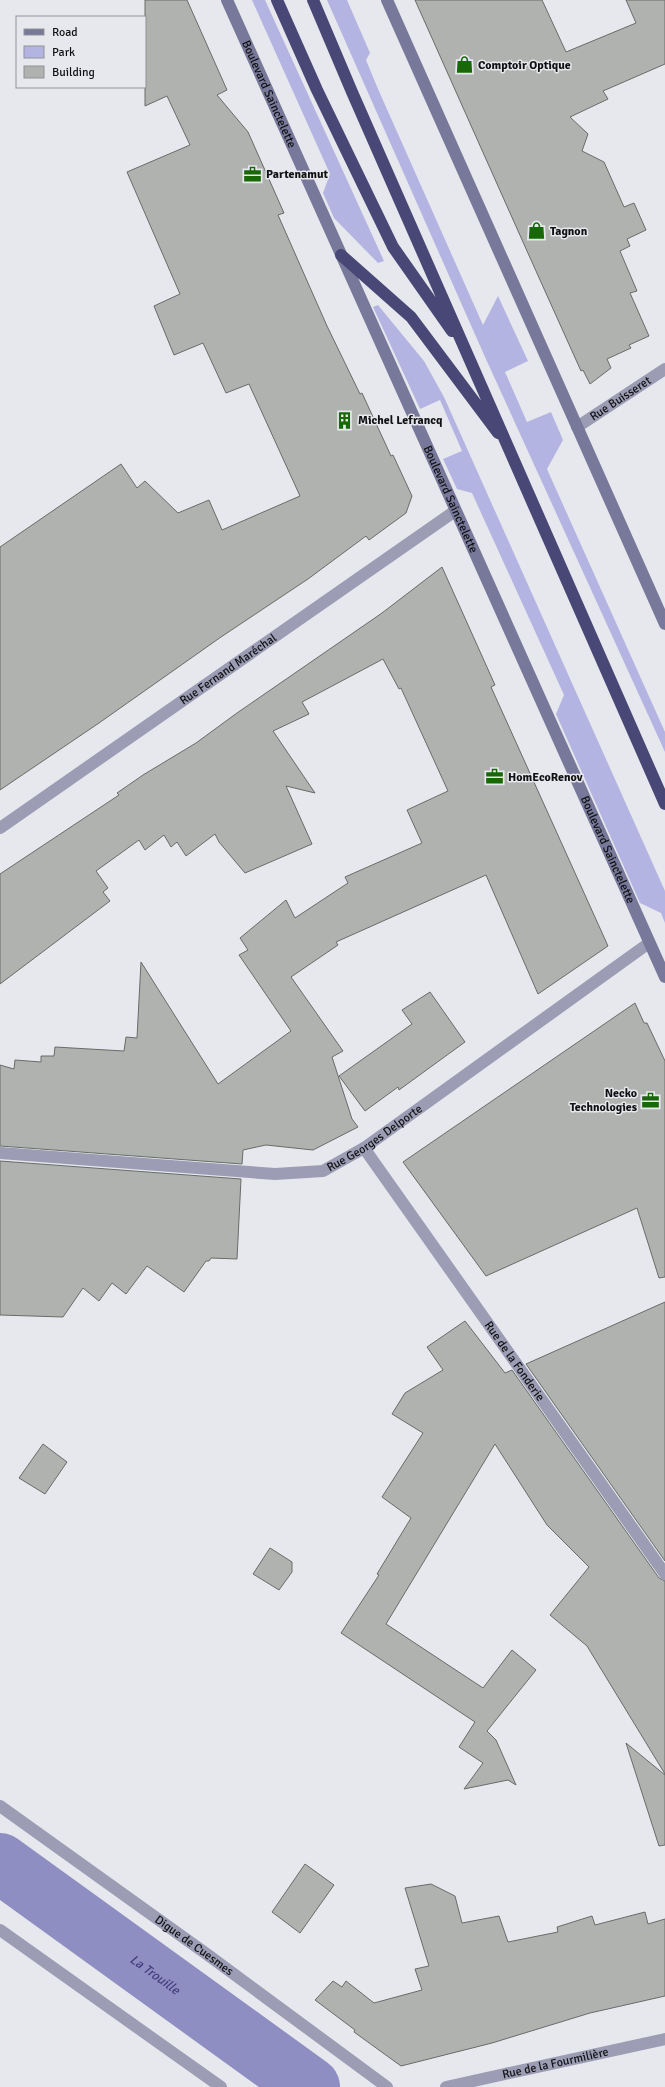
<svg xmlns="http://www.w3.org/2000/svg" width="665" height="2087" viewBox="0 0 665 2087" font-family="Signika,sans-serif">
<rect width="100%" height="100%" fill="#e7e8ed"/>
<!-- green -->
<path fill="#b4b4e2" d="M 252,0 L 265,0 L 384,261 L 378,263 L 334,218 L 323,193 L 330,174 Z
M 327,0 L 347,0 L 370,53 L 366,60 L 378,89 L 483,325 L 498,296 L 528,361 L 505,372 L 527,422 L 551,412 L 563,440 L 547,469 L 665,732 L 665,752 L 485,357 Z
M 378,305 L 424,361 L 444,397 L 665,891 L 665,923 L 661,913 L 640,903 L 556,714 L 564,695 L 472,493 L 457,489 L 443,459 L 462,451 L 440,400 L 420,409 L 373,307 Z"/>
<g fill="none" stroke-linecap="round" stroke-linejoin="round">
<!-- river -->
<path stroke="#8e8ec2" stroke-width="60" id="s1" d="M 0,1863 L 310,2087"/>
</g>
<!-- building -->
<path fill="#afb2ae" stroke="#686c68" d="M 145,0 L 187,0 L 227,90 L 217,95 L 248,132 L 284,213 L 278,215 L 327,326 L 360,394 L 362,393 L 391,456 L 393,455 L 412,496 L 406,513 L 369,540 L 366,536 L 308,579 L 221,637 L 99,723 L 0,790 L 0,547 L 121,464 L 137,488 L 145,481 L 178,513 L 209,500 L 222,530 L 300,496 L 249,384 L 226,393 L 203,343 L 174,355 L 154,306 L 180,294 L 127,172 L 190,145 L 167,96 L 145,106 Z
M 415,0 L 542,0 L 566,52 L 636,23 L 626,0 L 665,0 L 665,64 L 603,91 L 608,99 L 570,117 L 588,134 L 582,151 L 604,162 L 624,207 L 634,203 L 646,230 L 627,239 L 630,246 L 620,251 L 637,291 L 630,293 L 649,336 L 629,345 L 631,348 L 607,359 L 611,368 L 590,384 L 583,370 L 581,371 L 527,251 Z
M 442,567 L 495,685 L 491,687 L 608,946 L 538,994 L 486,875 L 336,942 L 338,945 L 291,977 L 343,1051 L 332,1057 L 352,1119 L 358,1127 L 313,1150 L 266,1145 L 243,1150 L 242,1164 L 0,1146 L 0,1065 L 14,1069 L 15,1060 L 41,1062 L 41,1056 L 54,1056 L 55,1047 L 124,1051 L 126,1037 L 137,1038 L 141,962 L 218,1084 L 291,1031 L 239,955 L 248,950 L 240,938 L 286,900 L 295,918 L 348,883 L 345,877 L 422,843 L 407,810 L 448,791 L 401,688 L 399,689 L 383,659 L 302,702 L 309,714 L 273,731 L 315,793 L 286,786 L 312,844 L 245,873 L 219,842 L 215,834 L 186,856 L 177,842 L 171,847 L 164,835 L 145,850 L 139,840 L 96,871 L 108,888 L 103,892 L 110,901 L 0,984 L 0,874 L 119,795 L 117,793 L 143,775 L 196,743 L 237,713 L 382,613 Z
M 430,992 L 465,1042 L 399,1090 L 398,1087 L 365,1111 L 339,1076 L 412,1024 L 402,1010 Z
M 635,1003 L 644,1023 L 647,1023 L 665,1061 L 665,1277 L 659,1278 L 637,1208 L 486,1276 L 403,1162 Z
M 0,1161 L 241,1179 L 237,1259 L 211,1258 L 209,1261 L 206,1261 L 184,1292 L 147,1266 L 126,1294 L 112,1283 L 99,1301 L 83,1288 L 63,1317 L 0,1315 Z
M 665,1302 L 665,1561 L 526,1364 Z
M 465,1321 L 505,1373 L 512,1370 L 659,1578 L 665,1581 L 665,1774 L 587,1646 L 550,1615 L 589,1567 L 547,1525 L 495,1444 L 386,1624 L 483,1688 L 512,1650 L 536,1670 L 487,1731 L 496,1740 L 516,1785 L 508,1780 L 464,1789 L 483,1763 L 459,1747 L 475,1722 L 341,1633 L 379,1575 L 377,1574 L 411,1518 L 382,1497 L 423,1433 L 392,1414 L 405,1393 L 443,1370 L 427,1347 Z
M 43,1444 L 67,1462 L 45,1494 L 19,1478 Z
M 270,1548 L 292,1562 L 292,1572 L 279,1590 L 253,1574 Z
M 626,1743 L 665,1775 L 665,1845 L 659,1846 Z
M 305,1864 L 334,1885 L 300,1933 L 272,1912 Z
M 431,1884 L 455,1896 L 462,1923 L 499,1916 L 508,1942 L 558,1932 L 557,1927 L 592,1916 L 595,1925 L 645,1912 L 648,1924 L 665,1919 L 665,1996 L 590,2013 L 492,2043 L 401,2066 L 354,2032 L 355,2030 L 315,2000 L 333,1981 L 342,1987 L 346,1981 L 374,2003 L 422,1990 L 415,1969 L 429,1966 L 405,1888 Z"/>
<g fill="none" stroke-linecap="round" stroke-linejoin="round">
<!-- street -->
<g stroke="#9c9cb4" stroke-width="12">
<path id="s2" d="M 577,427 L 665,369"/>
<path id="s3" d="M 0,828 L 455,511"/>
<path id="s4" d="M 364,1148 L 665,1574"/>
<path id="s5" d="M 0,1153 L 275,1174 L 323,1171 L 364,1148 L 649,943"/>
<path id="s6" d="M 0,1806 L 208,1955 L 387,2087"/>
<path d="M 0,1930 L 221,2087"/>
<path id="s7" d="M 446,2087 L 665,2039"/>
</g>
<!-- secondary -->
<g stroke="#78789a" stroke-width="12">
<path id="s8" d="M 227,0 L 665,977"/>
<path d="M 387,0 L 665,624"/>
</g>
<!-- highway -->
<path stroke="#494776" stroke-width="12" d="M 277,0 L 317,90 L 393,247 L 452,331
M 313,0 L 352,92 L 665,804
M 341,255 L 411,317 L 498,433"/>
</g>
<!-- icons -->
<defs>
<symbol id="shop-bare" viewBox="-9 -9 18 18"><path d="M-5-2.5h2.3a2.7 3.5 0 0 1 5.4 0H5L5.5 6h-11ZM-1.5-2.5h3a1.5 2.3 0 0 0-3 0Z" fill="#196807" stroke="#e7e8ed" stroke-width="2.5" paint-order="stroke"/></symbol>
<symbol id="office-bare" viewBox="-9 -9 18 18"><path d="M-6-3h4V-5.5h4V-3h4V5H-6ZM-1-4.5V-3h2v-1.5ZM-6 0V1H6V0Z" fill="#196807" stroke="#e7e8ed" stroke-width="2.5" paint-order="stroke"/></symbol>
<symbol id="building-bare" viewBox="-9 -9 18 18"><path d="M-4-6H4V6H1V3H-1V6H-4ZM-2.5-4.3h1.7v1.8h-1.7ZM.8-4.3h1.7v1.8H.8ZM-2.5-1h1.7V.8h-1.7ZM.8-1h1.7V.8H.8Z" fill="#196807" stroke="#e7e8ed" stroke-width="2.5" paint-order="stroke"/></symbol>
</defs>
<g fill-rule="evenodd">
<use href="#shop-bare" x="452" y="52" width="25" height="25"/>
<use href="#office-bare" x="240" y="162" width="25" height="25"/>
<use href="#shop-bare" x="524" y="218" width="25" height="25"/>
<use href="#building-bare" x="332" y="408" width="25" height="25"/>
<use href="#office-bare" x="482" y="764" width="25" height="25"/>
<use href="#office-bare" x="638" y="1088" width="25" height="25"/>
</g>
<g text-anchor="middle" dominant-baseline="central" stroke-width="3" stroke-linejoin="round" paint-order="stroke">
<!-- poi labels -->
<g font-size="12" font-weight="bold" fill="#111113" stroke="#e7e8ed" text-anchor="start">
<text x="478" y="65">Comptoir Optique</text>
<text x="266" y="174">Partenamut</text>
<text x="550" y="231">Tagnon</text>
<text x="358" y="420">Michel Lefrancq</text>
<text x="508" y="777">HomEcoRenov</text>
<text x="637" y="1093" text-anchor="end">Necko<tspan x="637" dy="14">Technologies</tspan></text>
</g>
<!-- street labels -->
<g font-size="12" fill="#111113" stroke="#e7e8ed">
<text stroke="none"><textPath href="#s8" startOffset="103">Boulevard Sainctelette</textPath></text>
<text stroke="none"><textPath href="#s2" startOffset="52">Rue Buisseret</textPath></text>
<text stroke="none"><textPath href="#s8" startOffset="547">Boulevard Sainctelette</textPath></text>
<text stroke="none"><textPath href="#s3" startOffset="278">Rue Fernand Maréchal</textPath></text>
<text stroke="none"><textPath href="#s8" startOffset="931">Boulevard Sainctelette</textPath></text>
<text stroke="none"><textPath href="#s5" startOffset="385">Rue Georges Delporte</textPath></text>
<text stroke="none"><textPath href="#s4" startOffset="261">Rue de la Fonderie</textPath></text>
<text stroke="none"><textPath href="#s6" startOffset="239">Digue de Cuesmes</textPath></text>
<text stroke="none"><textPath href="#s7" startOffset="112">Rue de la Fourmilière</textPath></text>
</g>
<!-- water labels -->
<g font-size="13" font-style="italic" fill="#433d7e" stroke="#e7e8ed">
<text stroke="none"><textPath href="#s1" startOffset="191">La Trouille</textPath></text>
</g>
</g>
<!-- legend -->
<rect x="16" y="16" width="130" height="72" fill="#e7e8ed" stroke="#919296"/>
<rect x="24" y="29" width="20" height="6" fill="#78789a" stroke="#919296"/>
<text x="52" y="36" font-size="12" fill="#111113">Road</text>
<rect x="24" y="46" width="20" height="12" fill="#b4b4e2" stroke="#919296"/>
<text x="52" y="56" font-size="12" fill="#111113">Park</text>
<rect x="24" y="66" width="20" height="12" fill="#afb2ae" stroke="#919296"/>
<text x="52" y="76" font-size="12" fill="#111113">Building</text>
</svg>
